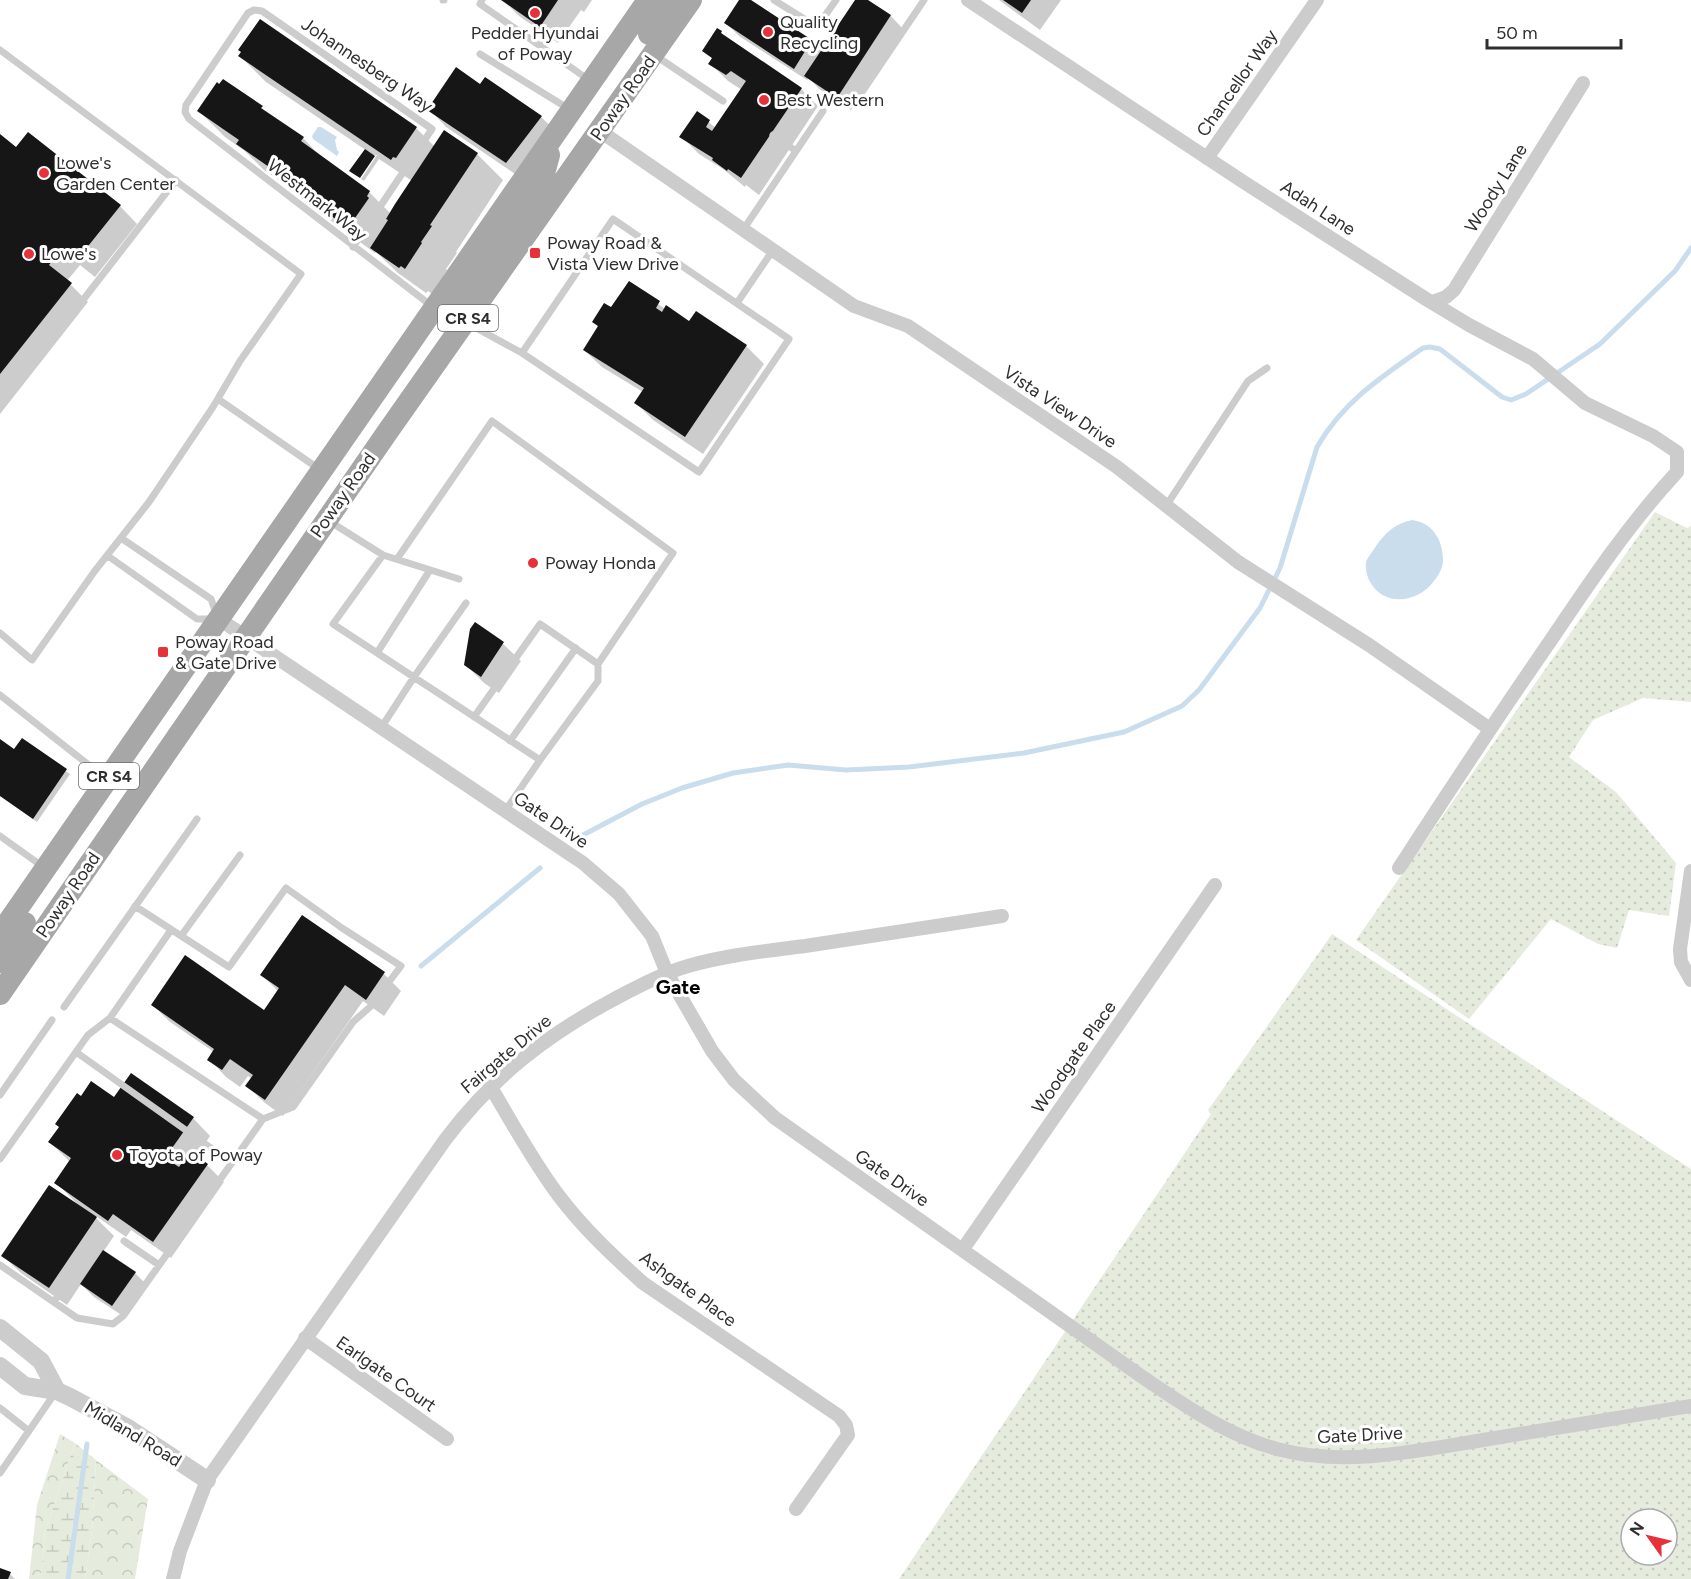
<svg xmlns="http://www.w3.org/2000/svg" width="1691" height="1579" viewBox="0 0 1691 1579" font-family="Figtree,sans-serif">
<defs>
<pattern id="grass-dots" width="8" height="8" patternUnits="userSpaceOnUse" patternTransform="scale(1.5)"><rect width="8" height="8" fill="#e5ecdd"/><path d="M2 2h.1M6 6h.1" fill="none" stroke="#c5cbbe" stroke-width="1.8" stroke-linecap="round"/></pattern>
<pattern id="forest-crowns" width="20" height="18" patternUnits="userSpaceOnUse" patternTransform="scale(1.5)"><rect width="20" height="18" fill="#e5ecdd"/><path d="M2 6a3 3 0 1 1 6 0M12 15a3 3 0 1 1 6 0" fill="none" stroke="#c5cbbe"/></pattern>
<pattern id="wetland-marsh" width="20" height="14" patternUnits="userSpaceOnUse" patternTransform="scale(1.5)"><rect width="20" height="14" fill="#e5ecdd"/><path d="M1 5h8M5 5V1M11 12h8M15 12V8" fill="none" stroke="#c5cbbe"/></pattern>
</defs>
<rect width="100%" height="100%" fill="#fff"/>
<!-- grass -->
<path fill="url(#grass-dots)" fill-rule="evenodd" d="M 1655,512 L 1687,528 L 1691,526 L 1691,702 L 1643,698 L 1593,720 L 1569,757 L 1616,792 L 1676,863 L 1669,916 L 1629,910 L 1617,948 L 1598,944 L 1551,919 L 1469,1019 L 1356,940 Z
M 1332,934 L 1691,1169 L 1691,1579 L 899,1579 L 1211,1114 L 1208,1110 ZM 1631,1519 L 1667,1519 L 1667,1555 L 1631,1555 Z"/>
<!-- forest -->
<path fill="url(#forest-crowns)" d="M 60,1434 L 75,1443 L 45,1532 L 41,1579 L 29,1579 L 37,1505 Z
M 96,1460 L 148,1499 L 135,1579 L 85,1579 L 92,1530 Z"/>
<!-- wetland -->
<path fill="url(#wetland-marsh)" d="M 75,1443 L 96,1460 L 92,1530 L 85,1579 L 41,1579 L 45,1532 Z"/>
<!-- water -->
<path fill="#c9ddec" d="M 318,127 L 321,127 L 337,137 L 335,140 L 337,150 L 339,152 L 337,156 L 313,139 L 312,136 Z
M 1412,520 C 1433,523 1443,540 1443,560 C 1443,567 1439,575 1434,581 C 1418,603 1383,608 1369,580 C 1367,575 1365,568 1366,562 C 1368,557 1373,551 1376,546 C 1385,533 1396,523 1412,520 Z"/>
<!-- shadow -->
<path fill="#0003" d="M 503,0 L 592,0 L 584,12 L 581,10 L 558,43 L 519,16 Z
M 741,0 L 748,0 L 811,41 L 822,52 L 856,0 L 865,0 L 891,16 L 903,29 L 851,110 L 819,89 L 809,78 L 807,80 L 739,36 L 726,23 Z
M 999,0 L 1061,0 L 1040,30 Z
M 721,33 L 728,40 L 801,89 L 818,106 L 759,195 L 746,185 L 745,187 L 723,169 L 699,154 L 681,136 L 697,113 L 716,128 L 742,90 L 728,81 L 710,63 L 713,59 L 704,51 Z
M 240,56 L 416,128 L 435,147 L 477,154 L 503,180 L 456,252 L 457,253 L 446,269 L 447,270 L 432,294 L 428,291 L 426,293 L 398,273 L 376,252 L 375,253 L 319,212 L 299,194 L 264,170 L 246,152 L 225,137 L 199,111 L 303,138 L 324,160 L 369,192 L 391,214 L 412,181 L 379,159 L 364,181 L 361,179 L 377,155 L 373,155 L 266,82 Z
M 485,79 L 541,117 L 559,134 L 524,180 L 446,127 L 429,109 L 481,86 Z
M 0,136 L 17,149 L 120,206 L 137,224 L 95,277 L 80,265 L 67,281 L 88,302 L 0,414 Z
M 629,283 L 665,309 L 690,323 L 696,313 L 746,346 L 764,364 L 703,454 L 653,420 L 636,403 L 643,392 L 602,367 L 584,350 L 599,328 L 594,322 L 611,310 Z
M 476,624 L 503,644 L 521,661 L 499,693 L 484,683 L 466,665 Z
M 0,740 L 14,751 L 22,740 L 70,774 L 37,822 L 0,796 Z
M 384,974 L 401,991 L 384,1016 L 363,1001 L 283,1116 L 265,1103 L 247,1086 L 252,1079 L 248,1076 L 240,1087 L 226,1077 L 209,1059 L 214,1052 L 170,1022 L 152,1004 L 264,1012 L 278,991 L 262,975 Z
M 131,1075 L 193,1118 L 210,1136 L 196,1157 L 207,1165 L 224,1182 L 171,1258 L 131,1230 L 126,1237 L 96,1216 L 95,1217 L 114,1236 L 103,1252 L 135,1273 L 148,1286 L 126,1318 L 94,1297 L 81,1284 L 67,1305 L 21,1273 L 3,1256 L 77,1204 L 56,1182 L 70,1162 L 50,1142 L 81,1098 L 115,1099 Z
M 0,1570 L 10,1574 L 15,1579 L 0,1579 Z"/>
<g fill="none" stroke-linecap="round" stroke-linejoin="round">
<!-- stream -->
<path stroke="#c9ddec" stroke-width="5" d="M 583,835 L 642,804 L 682,788 L 733,773 L 788,765 L 846,770 L 909,767 L 1024,753 L 1124,732 L 1182,706 L 1199,690 L 1260,608 L 1280,568 L 1317,447 C 1343,402 1381,377 1423,348 L 1430,347 L 1440,349 L 1502,397 L 1511,400 L 1526,394 L 1600,344 L 1675,271 L 1691,248
M 421,966 L 540,868
M 68,1579 L 87,1444"/>
</g>
<!-- building -->
<path fill="#161616" d="M 501,0 L 558,0 L 540,27 Z
M 739,0 L 751,0 L 812,40 L 794,69 L 724,23 Z
M 855,0 L 868,0 L 891,15 L 837,98 L 804,76 Z
M 1003,0 L 1031,0 L 1022,13 Z
M 260,19 L 417,127 L 396,158 L 393,157 L 391,160 L 238,56 L 241,52 L 238,50 Z
M 717,28 L 722,31 L 721,33 L 802,88 L 741,178 L 728,169 L 727,171 L 712,160 L 713,158 L 679,137 L 697,111 L 710,120 L 706,127 L 712,131 L 746,81 L 731,71 L 726,75 L 708,64 L 712,58 L 702,51 Z
M 456,67 L 480,84 L 485,77 L 542,116 L 506,163 L 427,110 Z
M 223,79 L 263,106 L 261,108 L 304,137 L 301,141 L 370,191 L 367,196 L 369,198 L 348,228 L 291,187 L 292,185 L 278,175 L 279,174 L 236,144 L 239,140 L 197,111 L 217,82 L 219,84 Z
M 444,130 L 478,153 L 430,225 L 432,226 L 421,242 L 422,243 L 405,269 L 401,266 L 399,268 L 370,248 L 388,220 L 386,219 L 395,204 Z
M 28,132 L 121,205 L 77,260 L 62,248 L 49,265 L 72,283 L 0,374 L 0,134 L 16,147 Z
M 365,149 L 375,156 L 360,178 L 349,171 Z
M 629,281 L 660,301 L 656,308 L 662,312 L 666,305 L 689,321 L 696,311 L 747,345 L 685,437 L 634,403 L 644,388 L 583,350 L 598,326 L 592,322 L 604,303 L 611,307 Z
M 475,622 L 504,642 L 481,677 L 464,665 L 470,629 Z
M 22,738 L 67,769 L 33,819 L 0,796 L 0,739 L 14,749 Z
M 302,915 L 385,972 L 366,1000 L 345,985 L 265,1100 L 245,1086 L 253,1075 L 230,1059 L 222,1070 L 207,1060 L 214,1049 L 151,1005 L 185,955 L 264,1010 L 279,988 L 260,975 Z
M 131,1073 L 194,1117 L 165,1158 L 179,1167 L 190,1151 L 208,1164 L 153,1242 L 113,1214 L 108,1221 L 54,1183 L 71,1158 L 48,1142 L 59,1127 L 55,1124 L 77,1093 L 81,1096 L 91,1081 L 114,1097 Z
M 49,1185 L 97,1217 L 49,1288 L 1,1256 Z
M 103,1250 L 136,1272 L 112,1306 L 80,1284 Z
M 0,1568 L 11,1572 L 8,1579 L 0,1579 Z"/>
<g fill="none" stroke-linecap="round" stroke-linejoin="round">
<!-- service -->
<path stroke="#ccc" stroke-width="7" d="M 443,0 L 444,0
M 482,0 L 480,4 L 589,80
M 774,0 L 817,27 L 836,0
M 541,47 L 573,0
M 0,50 L 301,274 L 240,361 L 213,407 L 149,502 L 94,572 L 32,660 L 0,633
M 480,54 L 569,109
M 656,56 L 723,101
M 862,92 L 924,0
M 773,135 L 796,151
M 743,230 L 823,111
M 353,247 L 432,129 L 262,11 L 254,10 L 248,13 L 186,105 L 185,112 L 189,119 L 433,307
M 737,303 L 773,250
M 467,323 L 522,353 L 699,472 L 789,339 L 613,219 L 522,353
M 218,399 L 319,469
M 0,407 L 176,180
M 1166,506 L 1248,381 L 1267,368
M 329,521 L 383,555 L 459,579
M 121,538 L 211,599 L 216,613
M 383,555 L 333,624 L 540,760 L 505,811
M 108,556 L 197,619 L 214,619
M 397,559 L 492,421 L 673,553 L 598,664 L 598,681 L 540,760
M 377,653 L 430,570
M 0,695 L 104,777
M 474,717 L 540,624 L 598,664
M 381,728 L 414,677 L 466,603
M 510,741 L 576,648
M 0,836 L 42,866
M 135,906 L 229,967 L 286,888 L 342,928 L 401,966 L 370,1007 L 353,1022 L 293,1107 L 263,1119
M 181,936 L 240,855
M 64,1007 L 197,819
M 76,1052 L 232,1163
M 0,1095 L 52,1020
M 0,1159 L 88,1035 L 110,1018
M 124,1241 L 159,1265
M 0,1265 L 77,1318 L 113,1324 L 123,1316 L 263,1119 L 110,1018 L 171,930
M 54,1302 L 94,1240
M 0,1408 L 29,1431
M 0,1473 L 55,1393"/>
<!-- minor -->
<path stroke="#ccc" stroke-width="14" d="M 968,0 L 1242,181 L 1426,299 L 1469,325 L 1533,359 L 1585,403 L 1653,436 L 1677,452 L 1677,472 C 1629,524 1590,582 1551,640 C 1499,715 1449,791 1399,868
M 600,131 L 854,306 L 908,326 L 1117,467 L 1238,562 L 1369,645 L 1490,729
M 1207,158 L 1317,0
M 1432,302 L 1446,297 L 1454,290 L 1583,83
M 219,619 L 583,863 L 619,894 L 652,936 L 667,973 L 712,1051 L 734,1080 L 775,1118 L 1141,1376 C 1184,1405 1229,1437 1281,1450 C 1348,1467 1421,1450 1489,1439 C 1556,1428 1624,1417 1691,1406
M 1691,871 L 1680,949 L 1681,962 L 1691,980
M 490,1086 C 512,1122 533,1162 559,1196 C 583,1228 613,1256 643,1283 L 839,1416 L 846,1425 L 848,1435 L 796,1509
M 963,1249 L 1215,885
M 305,1338 L 447,1439
M 173,1579 L 180,1551 L 207,1480 L 445,1140 C 493,1076 548,1034 618,997 C 641,985 664,973 688,966 C 726,955 766,951 805,946 C 870,936 936,926 1002,916"/>
<!-- tertiary -->
<path stroke="#ccc" stroke-width="18" d="M 0,1328 L 41,1361 L 57,1391
M 0,1366 L 25,1386 L 57,1391 L 70,1397 L 128,1428 L 207,1480"/>
<!-- primary -->
<path stroke="#a7a7a7" stroke-width="22" d="M 649,34 L 672,0
M 465,322 L 461,304 L 462,298 L 537,190 L 543,177 L 549,155
M 0,934 L 648,0
M 0,962 L 25,923
M 0,994 L 386,434 L 691,0"/>
</g>
<!-- markers -->
<g fill="#e6313a" stroke="#fff" stroke-width="2">
<circle cx="535" cy="13" r="6"/>
<circle cx="768" cy="32" r="6"/>
<circle cx="764" cy="100" r="6"/>
<circle cx="44" cy="173" r="6"/>
<rect x="529" y="247" width="12" height="12" rx="3"/>
<circle cx="29" cy="254" r="6"/>
<circle cx="533" cy="563" r="6"/>
<rect x="157" y="646" width="12" height="12" rx="3"/>
<circle cx="117" cy="1155" r="6"/>
</g>
<g text-anchor="middle" dominant-baseline="central" stroke-width="6" stroke-linejoin="round" paint-order="stroke">
<!-- shield labels -->
<g fill="#fff" stroke="#6d6d6d" stroke-width="1.5">
<rect x="438" y="305" width="60" height="26" rx="4.5"/>
<rect x="79" y="763" width="60" height="26" rx="4.5"/>
</g>
<g font-size="16" font-weight="bold" fill="#2f2f2f">
<text x="468" y="318">CR S4</text>
<text x="109" y="776">CR S4</text>
</g>
<!-- poi labels -->
<g font-size="18" fill="#2f2f2f" stroke="#fff" text-anchor="start">
<text x="780" y="22">Quality<tspan x="780" dy="21">Recycling</tspan></text>
<text x="535" y="33" text-anchor="middle">Pedder Hyundai<tspan x="535" dy="21">of Poway</tspan></text>
<text x="776" y="100">Best Western</text>
<text x="56" y="163">Lowe's<tspan x="56" dy="21">Garden Center</tspan></text>
<text x="547" y="243">Poway Road &amp;<tspan x="547" dy="21">Vista View Drive</tspan></text>
<text x="41" y="254">Lowe's</text>
<text x="545" y="563">Poway Honda</text>
<text x="175" y="642">Poway Road<tspan x="175" dy="21">&amp; Gate Drive</tspan></text>
<text x="129" y="1155">Toyota of Poway</text>
</g>
<!-- street labels -->
<g font-size="18" fill="#2f2f2f" stroke="#fff">
<text transform="translate(367 65) rotate(34)">Johannesberg Way</text>
<text transform="translate(1237 83) rotate(-55)">Chancellor Way</text>
<text transform="translate(623 98) rotate(-55)">Poway Road</text>
<text transform="translate(1496 188) rotate(-58)">Woody Lane</text>
<text transform="translate(317 200) rotate(38)">Westmark Way</text>
<text transform="translate(1318 208) rotate(33)">Adah Lane</text>
<text transform="translate(1060 407) rotate(34)">Vista View Drive</text>
<text transform="translate(343 495) rotate(-55)">Poway Road</text>
<text transform="translate(551 820) rotate(34)">Gate Drive</text>
<text transform="translate(68 895) rotate(-56)">Poway Road</text>
<text transform="translate(506 1054) rotate(-40)">Fairgate Drive</text>
<text transform="translate(1074 1057) rotate(-55)">Woodgate Place</text>
<text transform="translate(892 1178) rotate(35)">Gate Drive</text>
<text transform="translate(688 1289) rotate(36)">Ashgate Place</text>
<text transform="translate(386 1374) rotate(35)">Earlgate Court</text>
<text transform="translate(133 1434) rotate(31)">Midland Road</text>
<text transform="translate(1360 1435) rotate(-3)">Gate Drive</text>
</g>
<!-- neighbourhood labels -->
<g font-size="20" font-weight="bold" fill="#000" stroke="#fff">
<text x="678" y="987">Gate</text>
</g>
</g>
<!-- north arrow -->
<g transform="translate(1649 1537) rotate(304)"><circle r="28" fill="#ffffff" stroke="#acacac" stroke-width="1.5"/>
<path d="M0-4.5L10 22L0 15L-10 22Z" fill="#e6313a"/>
<text y="-9" font-size="16" font-weight="bold" text-anchor="middle" fill="#2f2f2f">N</text>
</g>
<!-- scale -->
<path d="M1487 39v9h134v-9" fill="none" stroke="#2f2f2f" stroke-width="3"/>
<text x="1496" y="39" font-size="18" fill="#2f2f2f" stroke="#ffffff" stroke-width="4.5" paint-order="stroke">50 m</text>
</svg>
